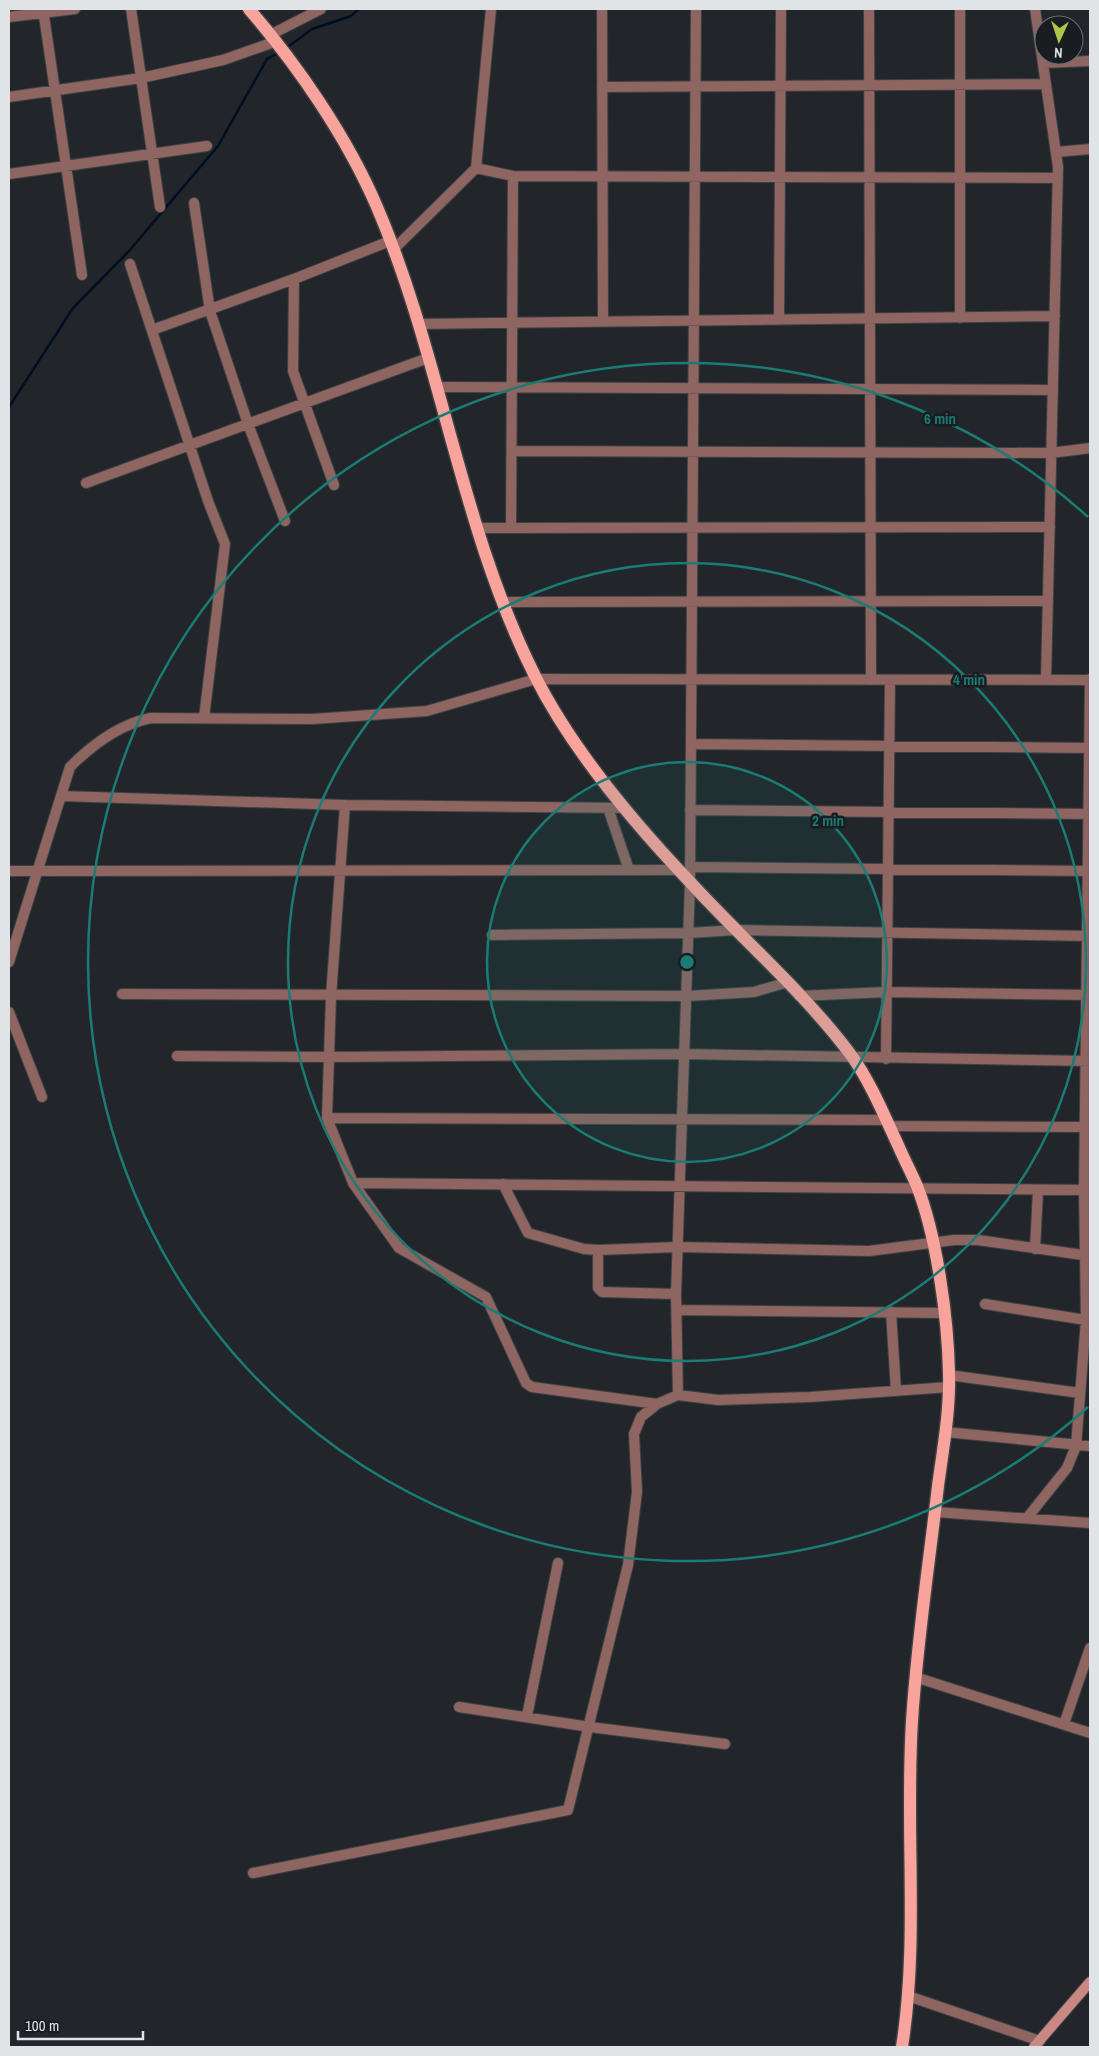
<svg xmlns="http://www.w3.org/2000/svg" width="1099" height="2056" viewBox="0 0 1099 2056" font-family="'Archivo Narrow',sans-serif">
<rect width="100%" height="100%" fill="#22262a"/>
<g fill="none" stroke-linecap="round" stroke-linejoin="round">
<!-- stream -->
<path stroke="#000e22" stroke-width="2.5" d="M 285,49 L 312,29 L 351,16 L 359,9
M 9,407 L 73,308 L 129,251 L 218,146 L 267,59 L 278,53"/>
<defs>
<path id="minor" d="M 43,9 L 82,275
M 131,9 L 160,207
M 602,9 L 603,322
M 869,9 L 871,680
M 960,9 L 960,318
M 1035,9 L 1058,167 L 1046,680
M 9,17 L 75,9
M 270,35 L 321,9
M 1043,63 L 1090,61
M 602,87 L 1046,84
M 9,97 L 141,78 L 223,60 L 277,41
M 1056,152 L 1090,149
M 476,168 L 513,176 L 1058,178
M 9,174 L 207,146
M 194,203 L 210,311 L 248,424 L 285,521
M 393,250 L 476,168 L 491,9
M 130,264 L 208,501 L 225,544 L 204,718
M 294,279 L 293,371 L 334,485
M 779,320 L 781,9
M 418,324 L 1055,316
M 152,330 L 294,279 L 390,241
M 436,387 L 1053,390
M 512,451 L 1051,453 L 1090,448
M 86,483 L 428,358
M 477,528 L 1050,527
M 511,528 L 513,176
M 502,602 L 1048,601
M 691,744 L 1090,748
M 61,796 L 345,805 L 624,808
M 345,805 L 331,996 L 327,1118 L 353,1183 L 399,1248 L 486,1297 L 526,1383 L 532,1387 L 657,1404
M 608,808 L 629,870
M 690,810 L 1088,814
M 690,867 L 1087,871
M 9,871 L 678,870
M 492,935 L 689,933 L 736,930 L 1090,936
M 9,962 L 70,767 C 92,745 120,724 151,718 L 313,719 L 427,711 L 536,679 L 1089,680
M 122,994 L 688,996 L 754,992 L 788,982
M 799,996 L 887,992 L 1090,995
M 9,1012 L 42,1097
M 177,1056 L 329,1057 L 684,1054 L 1090,1061
M 886,1059 L 890,680
M 327,1118 L 886,1120
M 889,1126 L 1090,1127
M 353,1183 L 1089,1190
M 503,1184 L 528,1233 L 584,1249 L 598,1250 L 678,1247 L 869,1251 L 954,1240 L 978,1240 L 1090,1256
M 1035,1249 L 1038,1191
M 598,1250 L 598,1288 L 602,1292 L 676,1294
M 985,1304 L 1086,1320
M 677,1310 L 944,1313
M 891,1312 L 896,1391
M 949,1375 L 1080,1393
M 678,1395 L 676,1294 L 690,883 L 696,9
M 945,1432 L 1090,1446
M 935,1512 L 1090,1523
M 1027,1518 L 1067,1468 L 1076,1446 L 1086,1320 L 1084,1190 L 1090,679
M 915,1677 L 1090,1733
M 459,1707 L 590,1727 L 725,1744
M 527,1716 L 558,1563
M 1064,1724 L 1090,1648
M 253,1873 L 568,1810 L 628,1565 L 637,1492 L 634,1434 L 641,1417 L 657,1404 L 678,1395 L 718,1400 L 810,1397 L 949,1387
M 908,1996 L 1040,2041"/>
<path id="secondary" d="M 1034,2047 L 1090,1982"/>
<path id="primary" d="M 249,9 C 298,66 347,137 377,207 C 442,359 460,527 535,676 C 571,748 634,823 690,882 C 743,940 804,992 851,1055 C 870,1081 884,1115 898,1145 C 904,1159 911,1172 917,1186 C 937,1237 948,1319 949,1374 C 950,1411 943,1449 938,1486 C 929,1564 917,1642 912,1721 C 905,1830 919,1939 902,2047"/>
</defs>
<!-- minor casing -->
<use href="#minor" stroke="#3d4144" stroke-width="12"/>
<!-- secondary casing -->
<use href="#secondary" stroke="#3d4144" stroke-width="12"/>
<!-- primary casing -->
<use href="#primary" stroke="#3d4144" stroke-width="15"/>
<!-- minor -->
<use href="#minor" stroke="#8e6561" stroke-width="10"/>
<!-- secondary -->
<use href="#secondary" stroke="#ca8883" stroke-width="10"/>
<!-- primary -->
<use href="#primary" stroke="#f9a39d" stroke-width="12"/>
</g>
<!-- distance rings -->
<circle cx="687" cy="962" r="200" fill="#1a7c74" fill-opacity=".12"/>
<g fill="none" stroke="#1a7c74" stroke-width="2.5">
<circle cx="687" cy="962" r="200"/>
<circle cx="687" cy="962" r="399"/>
<path d="M1088 1407A599 599 0 1 1 1088 517"/>
</g>
<circle cx="687" cy="962" r="8" fill="#1a7c74" stroke="#191c20" stroke-width="2.5"/>
<g font-size="15" text-anchor="middle" font-weight="bold" fill="#1a7c74" stroke="#191c20" stroke-width="5" stroke-linejoin="round" paint-order="stroke">
<text x="940" y="424">6 min</text>
<text x="969" y="685">4 min</text>
<text x="828" y="826">2 min</text>
</g>
<!-- border -->
<rect width="1099" height="2056" fill="none" stroke="#e1e4e7" stroke-width="20"/>
<!-- north arrow -->
<g transform="translate(1059 40) rotate(183)"><circle r="24" fill="#191c20" stroke="#696c70"/>
<path d="M0-4L9 19L0 12L-9 19Z" fill="#b2c34c"/>
<text y="-8" font-size="14" font-weight="bold" text-anchor="middle" fill="#e1e4e7">N</text>
</g>
<!-- scale -->
<path d="M18 2031v8h125v-8" fill="none" stroke="#e1e4e7" stroke-width="2.5"/>
<text x="25" y="2031" font-size="15" fill="#e1e4e7" stroke="#191c20" stroke-width="4" paint-order="stroke">100 m</text>
</svg>
